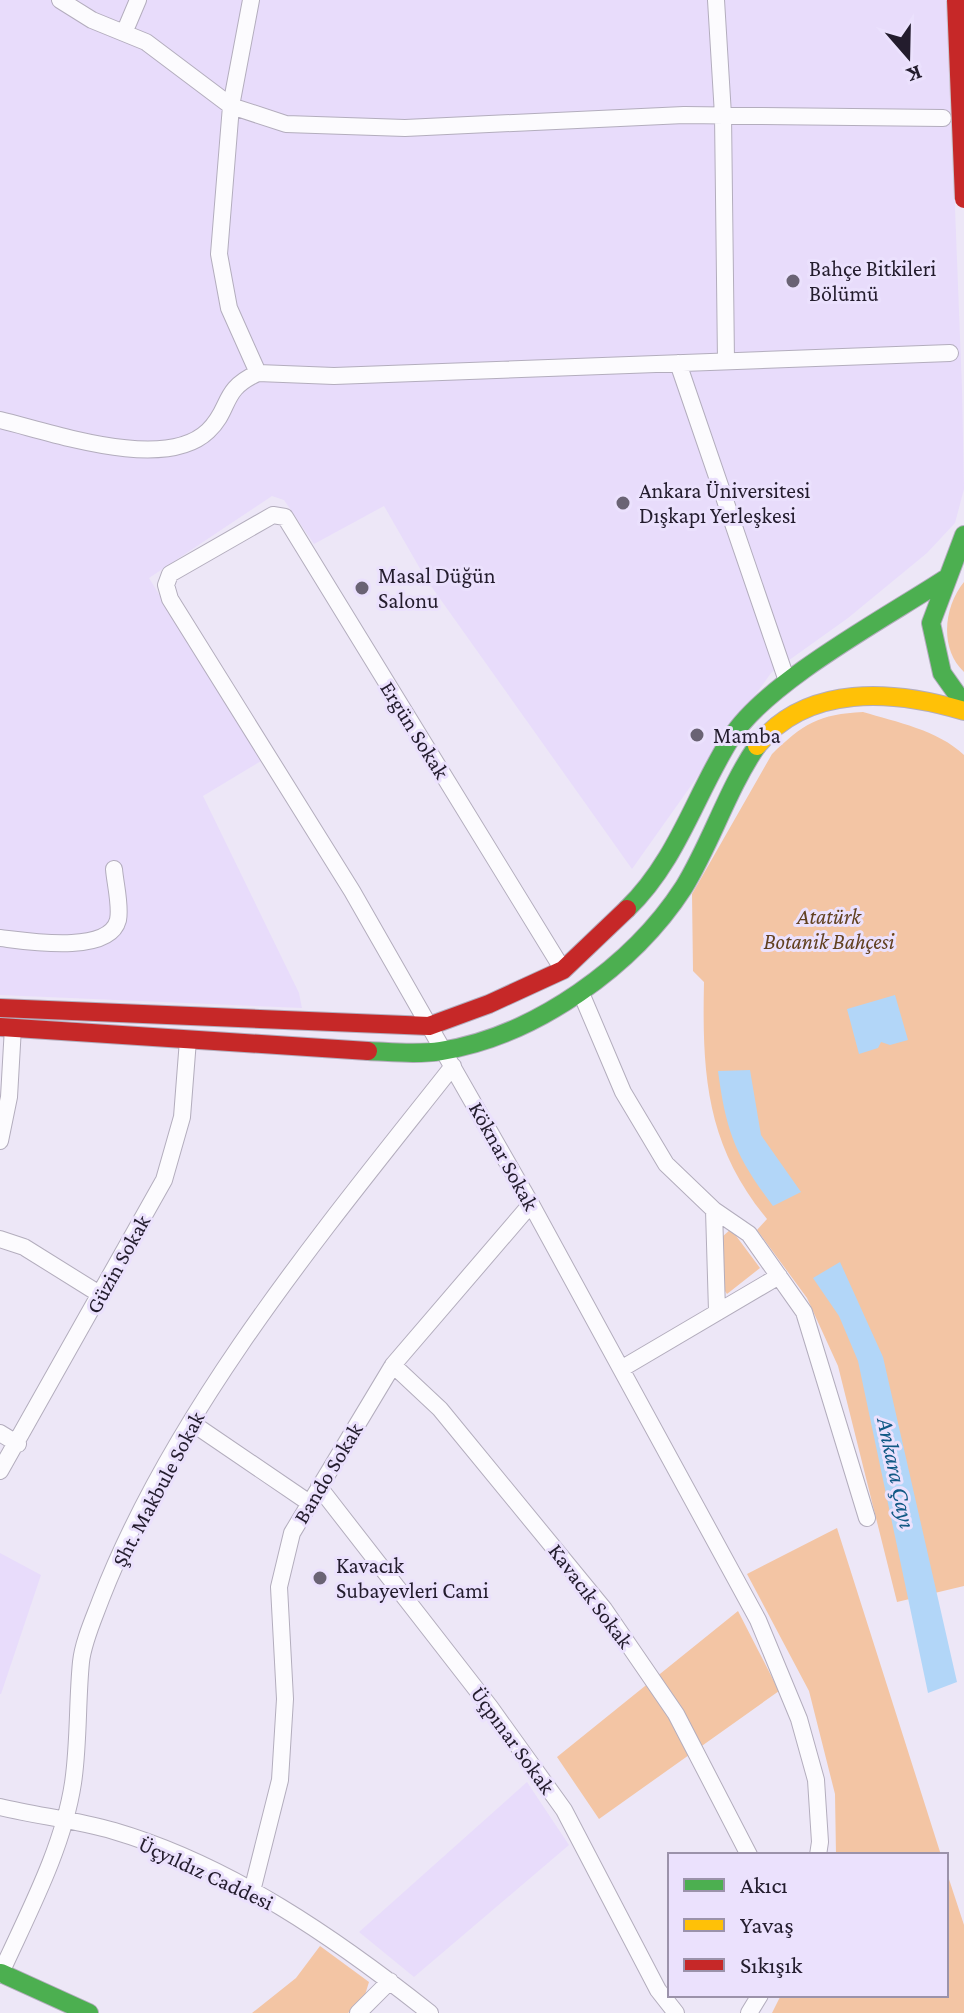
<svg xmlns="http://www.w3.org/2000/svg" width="964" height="2013" viewBox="0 0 964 2013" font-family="'Crimson Pro',serif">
<rect width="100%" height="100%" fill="#ede7f7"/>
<!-- built -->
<path fill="#e8dcfb" d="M 0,0 L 947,0 L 962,389 L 964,489 L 955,523 L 927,553 L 848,618 L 771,673 L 632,869 L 426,579 L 384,506 L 314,544 L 284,500 L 272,496 L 149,578 L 261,761 L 203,796 L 299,993 L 302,1008 L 0,995 Z
M 0,1553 L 41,1575 L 1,1694 L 0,1694 Z
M 527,1782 L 569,1845 L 414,1977 L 359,1932 Z"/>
<!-- green -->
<path fill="#f3c5a4" d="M 964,582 L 964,672 C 939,649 944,606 964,582 Z
M 863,712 C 896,722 938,730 964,755 L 964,1586 L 897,1602 L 838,1366 L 807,1298 L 757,1230 L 767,1219 C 706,1145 702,1074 704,982 L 693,971 L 692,894 L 772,754 C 803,724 819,714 863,712 Z
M 731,1229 L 760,1268 L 727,1294 L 719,1282 L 722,1237 Z
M 837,1528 L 941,1855 L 836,1855 L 835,1794 L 809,1691 L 747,1574 Z
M 738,1611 L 779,1691 L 599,1819 L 557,1757 Z
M 946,1870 L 964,1925 L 964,2013 L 772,2013 L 781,1995 L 946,1995 Z
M 320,1946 L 369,1982 L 364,1998 L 348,2013 L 252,2013 L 296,1978 Z"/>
<!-- water -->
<path fill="#b2d6f8" d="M 895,995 L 908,1040 L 890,1045 L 881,1042 L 878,1048 L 859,1054 L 847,1009 Z
M 750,1070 L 761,1135 L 801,1192 L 773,1206 C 736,1157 726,1132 718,1071 Z
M 840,1262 L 883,1357 L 957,1682 L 928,1693 L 858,1361 L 839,1316 L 813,1278 Z"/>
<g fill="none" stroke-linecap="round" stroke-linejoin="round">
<defs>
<path id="street" d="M 60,0 L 92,20 L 146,42 L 231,106 L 286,124 L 405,128 L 684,115 L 943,118
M 251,0 L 231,106 L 219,254 L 229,308 L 258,373 L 334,376 L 950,353
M 716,0 L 723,115 L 726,361
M 124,33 L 138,0
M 678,363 L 787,681
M 0,420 C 51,432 164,473 208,431 C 232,408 220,390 258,373
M 0,938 C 26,941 109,955 118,920 C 121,906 115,883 114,869
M 563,970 L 285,517 L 273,515 L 170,574 L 166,585 L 170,599 L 352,891 L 531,1204 L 758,1620 L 799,1719 L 816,1780 L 820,1842 L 818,1855
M 581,993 L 623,1092 L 666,1164 L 714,1210 L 749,1234 L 804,1312 L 867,1518
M 0,1141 L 9,1097 L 13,1027
M 714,1210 L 717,1311
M 0,1239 L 24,1247 L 101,1295
M 393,1365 L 440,1409 L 604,1609 L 676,1714 L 749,1855
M 621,1369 L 779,1276
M 192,1423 L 308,1502
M 0,1433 L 18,1444
M 0,1471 L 164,1180 L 182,1117 L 188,1040
M 319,1487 L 490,1707 L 564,1810 L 658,1990 L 676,2013
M 0,1807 C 37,1816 77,1820 114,1831 C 230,1865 337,1939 430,2013
M 252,1891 L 280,1780 L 285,1699 L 279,1587 L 292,1533 L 393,1365 L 531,1204
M 0,1975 C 27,1915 63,1849 73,1783 C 79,1743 77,1702 81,1662 C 83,1642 94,1618 101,1599 C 176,1406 326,1227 453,1066
M 358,2013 L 390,1981
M 749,2013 L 760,1995"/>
<path id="fast" d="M 964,535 L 931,623 L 942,673 L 964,704
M 627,909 C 677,861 695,795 731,738 C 766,682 887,617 945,579
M 368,1051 C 392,1052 417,1055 441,1051 C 535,1036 633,966 684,887 C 712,841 727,790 757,746
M 1,1973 L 89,2013"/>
<path id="slow" d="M 757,746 C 807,683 894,690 964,711"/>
<path id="jam" d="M 0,1008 L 429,1026 L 489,1004 L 563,970 L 627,909
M 0,1027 L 368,1051"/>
</defs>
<!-- street casing -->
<use href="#street" stroke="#b3adbd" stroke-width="18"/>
<!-- fast casing -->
<use href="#fast" stroke="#b3adbd" stroke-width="20"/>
<!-- slow casing -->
<use href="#slow" stroke="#b3adbd" stroke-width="20"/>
<!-- jam casing -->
<use href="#jam" stroke="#b3adbd" stroke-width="20"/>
<!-- street -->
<use href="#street" stroke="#fcfbfe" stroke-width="16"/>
<!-- fast -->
<use href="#fast" stroke="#4caf50" stroke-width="18"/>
<!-- slow -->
<use href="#slow" stroke="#ffc107" stroke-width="18"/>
<!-- jam -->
<use href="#jam" stroke="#c62828" stroke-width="18"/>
<defs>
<path id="jam-bridge" d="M 956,0 L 964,199"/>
</defs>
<!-- jam-bridge casing -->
<use href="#jam-bridge" stroke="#c8c4ce" stroke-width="20" stroke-linecap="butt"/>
<!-- jam-bridge -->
<use href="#jam-bridge" stroke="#c62828" stroke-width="18"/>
</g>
<!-- markers -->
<g fill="#6a6374" stroke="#ebe1fd" stroke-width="3">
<circle cx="793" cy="281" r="8"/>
<circle cx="623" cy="503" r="8"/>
<circle cx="362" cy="588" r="8"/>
<circle cx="697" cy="735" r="8"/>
<circle cx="320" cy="1578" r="8"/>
</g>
<g text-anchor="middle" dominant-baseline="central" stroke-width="6" stroke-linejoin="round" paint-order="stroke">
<!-- poi labels -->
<g font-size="22" fill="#231c2d" stroke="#ebe1fd" text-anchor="start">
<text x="809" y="268">Bahçe Bitkileri<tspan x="809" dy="25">Bölümü</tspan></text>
<text x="639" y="490">Ankara Üniversitesi<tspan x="639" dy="25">Dışkapı Yerleşkesi</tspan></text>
<text x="378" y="575">Masal Düğün<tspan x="378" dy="25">Salonu</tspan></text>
<text x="713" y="735">Mamba</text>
<text x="336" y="1565">Kavacık<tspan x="336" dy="25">Subayevleri Cami</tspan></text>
</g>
<!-- street labels -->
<g font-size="22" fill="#231c2d" stroke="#ebe1fd">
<text transform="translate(415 730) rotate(58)">Ergün Sokak</text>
<text transform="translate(504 1156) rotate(61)">Köknar Sokak</text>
<text transform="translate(118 1264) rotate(-61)">Güzin Sokak</text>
<text transform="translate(328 1473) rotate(-59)">Bando Sokak</text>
<text transform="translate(158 1489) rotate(-62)">Şht. Makbule Sokak</text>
<text transform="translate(591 1596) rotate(53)">Kavacık Sokak</text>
<text transform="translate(513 1740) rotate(54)">Üçpınar Sokak</text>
<text transform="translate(206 1873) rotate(25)">Üçyıldız Caddesi</text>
</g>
<!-- park labels -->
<g font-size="22" font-style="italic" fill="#614020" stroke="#ebe1fd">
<text x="829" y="916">Atatürk<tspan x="829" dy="25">Botanik Bahçesi</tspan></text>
</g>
<!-- water labels -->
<g font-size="24" font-style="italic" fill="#125985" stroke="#ebe1fd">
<text transform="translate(897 1473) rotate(78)">Ankara Çayı</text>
</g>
</g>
<!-- legend -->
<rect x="668" y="1853" width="280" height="144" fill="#ebe1fd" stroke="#9b92aa" stroke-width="2"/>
<rect x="684" y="1879" width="40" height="12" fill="#4caf50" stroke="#9b92aa" stroke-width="2"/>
<text x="740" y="1893" font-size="24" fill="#231c2d">Akıcı</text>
<rect x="684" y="1919" width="40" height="12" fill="#ffc107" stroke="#9b92aa" stroke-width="2"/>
<text x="740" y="1933" font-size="24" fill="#231c2d">Yavaş</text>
<rect x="684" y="1959" width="40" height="12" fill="#c62828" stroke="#9b92aa" stroke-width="2"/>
<text x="740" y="1973" font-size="24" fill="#231c2d">Sıkışık</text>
<!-- north arrow -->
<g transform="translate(908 56) rotate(160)" stroke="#ebe1fd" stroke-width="6" paint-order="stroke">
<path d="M0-6L14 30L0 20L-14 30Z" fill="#231c2d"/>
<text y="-12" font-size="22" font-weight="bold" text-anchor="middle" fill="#231c2d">K</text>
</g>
</svg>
